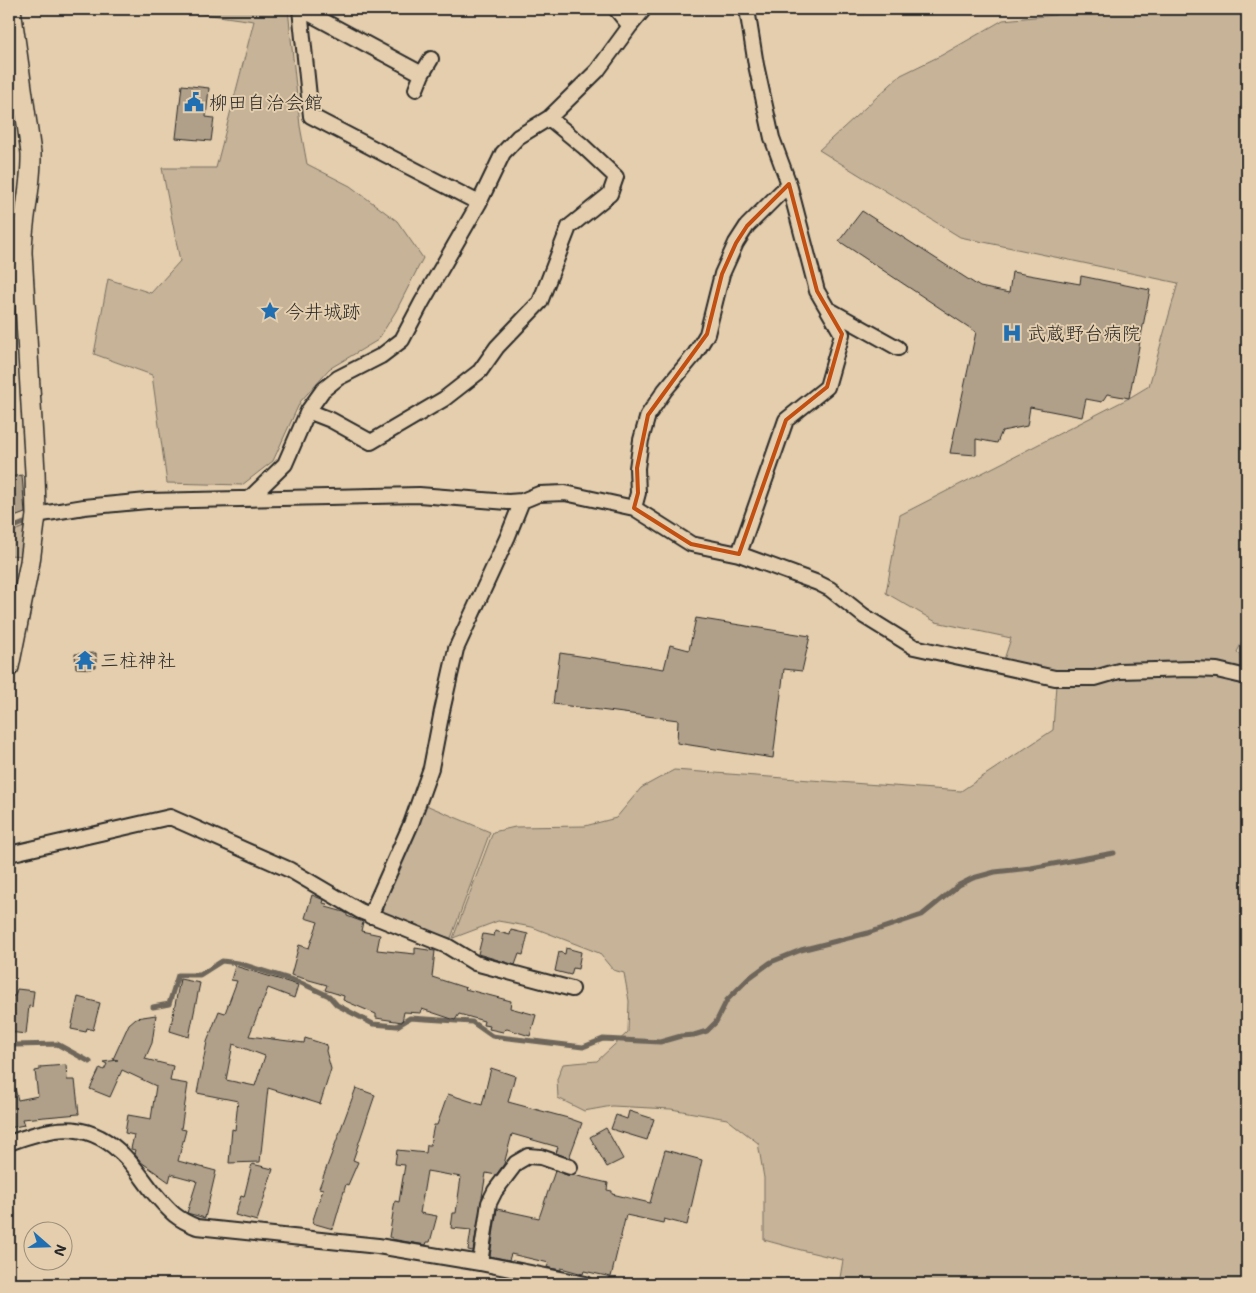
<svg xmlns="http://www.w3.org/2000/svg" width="1256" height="1293" viewBox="0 0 1256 1293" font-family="'Shantell Sans','Klee One',sans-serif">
<rect width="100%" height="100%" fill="#e4cead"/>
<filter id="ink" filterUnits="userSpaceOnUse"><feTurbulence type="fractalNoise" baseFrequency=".02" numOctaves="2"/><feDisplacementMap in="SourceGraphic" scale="10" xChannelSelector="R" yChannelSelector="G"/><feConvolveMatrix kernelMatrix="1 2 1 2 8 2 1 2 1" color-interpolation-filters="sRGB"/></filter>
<g filter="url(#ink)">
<!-- green -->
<path fill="#c6b398" stroke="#786f62" d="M 197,9 L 288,9 L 300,126 L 307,164 L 350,186 L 397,221 L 423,258 L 396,311 L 378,340 L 329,369 L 300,402 L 273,461 L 242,485 L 167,483 L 152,375 L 94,354 L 108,279 L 151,293 L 180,261 L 162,168 L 216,168 L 254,21 L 197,13 Z
M 1067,9 L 1247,9 L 1247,632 L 1237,652 L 1247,661 L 1247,1284 L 839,1284 L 843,1260 L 801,1250 L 764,1240 L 764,1178 L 758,1143 L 727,1119 L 671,1109 L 612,1106 L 584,1111 L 558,1098 L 557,1079 L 563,1064 L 597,1061 L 628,1032 L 629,1001 L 624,973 L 613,970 L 599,953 L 532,927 L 498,921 L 453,938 L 493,832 L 515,827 L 585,826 L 616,818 L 641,788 L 674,770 L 961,791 L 1053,730 L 1056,684 L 1000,672 L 1011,638 L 936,622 L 886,593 L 900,515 L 1129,398 L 1149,386 L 1178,283 L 960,237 L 819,150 L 901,75 L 942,55 L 1003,20 L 1055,15 Z
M 27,526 L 23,556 L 9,555 L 9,533 Z
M 426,805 L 490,832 L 451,938 L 440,935 L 437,937 L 383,915 L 382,907 L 405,857 Z"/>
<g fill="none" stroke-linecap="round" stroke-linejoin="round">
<!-- stream -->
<path stroke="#6e665a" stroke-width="5" d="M 9,529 L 24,523
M 153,1007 L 169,1004 L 178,975 L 200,975 L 222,961 L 238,963 L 299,982 L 329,996 L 337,1005 L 373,1024 L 397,1026 L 410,1018 L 472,1022 L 492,1036 L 583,1047 L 603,1039 L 660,1042 L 681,1036 L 694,1035 L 707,1031 L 716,1022 L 727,1000 L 749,978 L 771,962 L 801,950 L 868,933 L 922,915 L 959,885 L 973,878 L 995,872 L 1031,868 L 1114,853
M 9,1048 L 15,1045 L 57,1044 L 90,1062"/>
</g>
<!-- building -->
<path fill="#b0a089" stroke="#2b2b2b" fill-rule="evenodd" d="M 182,85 L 209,88 L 206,117 L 214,118 L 211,141 L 176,138 Z
M 862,211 L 980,287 L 1009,293 L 1012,272 L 1080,284 L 1081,276 L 1150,290 L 1129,398 L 1107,394 L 1102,402 L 1086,399 L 1082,417 L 1030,407 L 1027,426 L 1002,431 L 997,443 L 976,439 L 976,455 L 950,453 L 976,332 L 839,241 Z
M 22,475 L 25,513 L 9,519 L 9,477 Z
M 696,618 L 810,636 L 802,671 L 784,669 L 773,758 L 677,743 L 678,720 L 553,704 L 560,653 L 664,669 L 670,645 L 689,650 Z
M 96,653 L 96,667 L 92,667 L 92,669 L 76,668 L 75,654 Z
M 312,895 L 324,900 L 323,903 L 327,904 L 326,907 L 344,912 L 347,914 L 347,916 L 363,922 L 361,931 L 380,935 L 377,950 L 415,954 L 415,948 L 435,951 L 432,977 L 466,988 L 465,989 L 511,1001 L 510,1008 L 536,1015 L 530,1036 L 507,1029 L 504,1030 L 503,1032 L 489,1029 L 490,1026 L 483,1025 L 484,1021 L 459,1014 L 455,1020 L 422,1009 L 421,1013 L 404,1012 L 402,1022 L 376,1018 L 376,1014 L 343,1000 L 344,996 L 325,990 L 327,985 L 291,975 L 299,945 L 309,948 L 318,922 L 305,918 Z
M 511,930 L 528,934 L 523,955 L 519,954 L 515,965 L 478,954 L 483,934 L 494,936 L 495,931 L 510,935 Z
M 566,948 L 581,952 L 578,969 L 573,968 L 571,975 L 555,971 L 559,952 L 565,954 Z
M 235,966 L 298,985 L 294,998 L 268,988 L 249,1036 L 304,1043 L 305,1038 L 327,1045 L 326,1051 L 331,1069 L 320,1104 L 268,1088 L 260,1162 L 229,1163 L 232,1129 L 235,1130 L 238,1101 L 197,1093 L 207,1042 L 219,1011 L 225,1013 L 237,981 L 231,980 ZM 233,1044 L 265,1056 L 255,1086 L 226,1080 Z
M 180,979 L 200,983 L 189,1037 L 170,1031 Z
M 17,989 L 34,991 L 32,1007 L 29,1006 L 26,1034 L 9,1032 L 9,996 L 15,996 Z
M 78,997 L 100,1003 L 93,1030 L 87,1028 L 86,1032 L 71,1029 Z
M 156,1015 L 152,1043 L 145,1059 L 173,1066 L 170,1081 L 188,1084 L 181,1129 L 186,1130 L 178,1161 L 216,1171 L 205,1218 L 187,1213 L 197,1181 L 171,1174 L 169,1182 L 141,1162 L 134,1153 L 135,1150 L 131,1149 L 134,1135 L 125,1133 L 128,1115 L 151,1119 L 156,1086 L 122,1070 L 110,1097 L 90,1089 L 100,1068 L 104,1070 L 107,1064 L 103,1062 L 118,1060 L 113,1059 L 129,1024 L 136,1018 Z
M 66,1065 L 67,1080 L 75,1080 L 79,1114 L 22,1119 L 24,1125 L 9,1128 L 9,1086 L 14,1085 L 18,1100 L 38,1096 L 35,1071 L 40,1070 L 40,1067 Z
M 491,1068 L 515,1076 L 508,1102 L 568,1118 L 582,1123 L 569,1158 L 556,1153 L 558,1147 L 512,1134 L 504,1164 L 496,1175 L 486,1173 L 473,1251 L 468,1250 L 471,1230 L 451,1228 L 453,1213 L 456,1213 L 461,1177 L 427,1171 L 420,1213 L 437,1216 L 430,1242 L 427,1242 L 426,1245 L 391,1239 L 392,1238 L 389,1237 L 395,1201 L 399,1202 L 405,1165 L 395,1164 L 397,1150 L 426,1153 L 427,1145 L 430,1145 L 434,1125 L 437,1125 L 448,1094 L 482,1105 Z
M 356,1088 L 375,1095 L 353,1160 L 358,1162 L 348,1185 L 346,1184 L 333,1229 L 312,1223 L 323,1189 L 319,1188 Z
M 629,1111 L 654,1119 L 647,1140 L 611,1129 L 616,1115 L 627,1119 Z
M 606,1128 L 623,1159 L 607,1167 L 590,1137 Z
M 665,1150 L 702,1160 L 687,1225 L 664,1219 L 663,1223 L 626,1215 L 611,1277 L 584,1271 L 583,1274 L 561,1268 L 561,1270 L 550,1268 L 547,1267 L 549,1263 L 511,1254 L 509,1260 L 490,1256 L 497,1209 L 539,1218 L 555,1171 L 567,1175 L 573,1175 L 608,1183 L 607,1190 L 612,1191 L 612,1194 L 650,1203 Z
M 252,1164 L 273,1169 L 257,1221 L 235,1215 L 241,1196 L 244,1197 Z"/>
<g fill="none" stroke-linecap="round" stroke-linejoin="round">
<defs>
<path id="street" d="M 300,9 L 311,116 L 479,203
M 301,9 L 422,74
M 616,9 L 630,26
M 416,89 L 422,74 L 431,59
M 9,229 L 22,233
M 828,309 L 898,348
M 308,411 L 331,420 L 371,442 L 444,399 L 480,371 L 497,347 L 540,302 L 569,227 L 610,194 L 616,177 L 583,146 L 549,118
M 249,499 L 285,464 L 308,411 L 323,390 L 338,378 L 381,356 L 402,340 L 422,302 L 479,203 L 503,153 L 518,137 L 549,118 L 597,71 L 630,26 L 644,9
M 634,508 L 638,493 L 637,468 L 641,440 L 648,415 L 665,390 L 695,354 L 707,334 L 722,274 L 736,243 L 747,226 L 789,184
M 36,515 L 84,507 L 147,501 L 419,495 L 508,502 L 522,501 L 539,494 L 565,493 L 634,508 L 691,544 L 739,554 L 818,583 L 830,589 L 864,616 L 914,647 L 1055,678 L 1095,678 L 1119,671 L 1191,669 L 1217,670 L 1247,677
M 739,554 L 786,420 L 827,387 L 842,334 L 817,291 L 789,184 L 772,138 L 756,65 L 747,9
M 9,854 L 170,817 L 290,870 L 360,911 L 447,946 L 475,963 L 572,989
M 370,916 L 411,824 L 431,768 L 442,711 L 456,649 L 508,536 L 522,501
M 9,1143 C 50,1128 83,1119 119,1151 C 132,1162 142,1178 153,1192 C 169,1210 174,1218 197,1227 L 378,1246 L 480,1263 L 586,1284
M 480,1263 L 489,1203 L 495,1191 L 516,1163 L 528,1156 L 541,1157 L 570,1167"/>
<path id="secondary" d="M 9,667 L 30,562 L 36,515 L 35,472 L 22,253 C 22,219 32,187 31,153 L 11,9"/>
</defs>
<!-- street casing -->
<use href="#street" stroke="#2b2b2b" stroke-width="18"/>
<!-- secondary casing -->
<use href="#secondary" stroke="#2b2b2b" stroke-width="22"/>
<!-- street -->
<use href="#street" stroke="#e4cead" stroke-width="14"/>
<!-- secondary -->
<use href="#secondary" stroke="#e4cead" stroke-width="19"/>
</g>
</g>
<!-- marked area -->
<path fill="none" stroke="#c25012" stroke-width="4" stroke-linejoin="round" d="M 789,184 L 817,291 L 842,334 L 827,387 L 786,420 L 739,554 L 691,544 L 634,508 L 638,493 L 637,468 L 648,415 L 707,334 L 722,274 L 736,243 L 747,226 Z"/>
<!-- icons -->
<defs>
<symbol id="civic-bare" viewBox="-9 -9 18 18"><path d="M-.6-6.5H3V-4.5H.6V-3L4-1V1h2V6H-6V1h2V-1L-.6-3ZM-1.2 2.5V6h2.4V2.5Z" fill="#1f6fb2" stroke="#e4cead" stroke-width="2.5" paint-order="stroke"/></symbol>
<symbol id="sight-bare" viewBox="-9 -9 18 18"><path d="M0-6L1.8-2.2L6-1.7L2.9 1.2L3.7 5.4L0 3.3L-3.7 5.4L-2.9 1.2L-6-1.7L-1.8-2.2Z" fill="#1f6fb2" stroke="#e4cead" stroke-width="2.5" paint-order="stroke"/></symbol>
<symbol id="hospital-bare" viewBox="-9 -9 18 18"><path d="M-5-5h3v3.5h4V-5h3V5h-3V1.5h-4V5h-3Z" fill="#1f6fb2" stroke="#e4cead" stroke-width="2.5" paint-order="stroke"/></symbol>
<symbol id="temple-bare" viewBox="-9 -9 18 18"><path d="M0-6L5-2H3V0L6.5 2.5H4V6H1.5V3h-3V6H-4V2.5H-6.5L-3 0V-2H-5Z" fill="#1f6fb2" stroke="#e4cead" stroke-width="2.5" paint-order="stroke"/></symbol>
</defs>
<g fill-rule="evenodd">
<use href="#civic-bare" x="180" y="88" width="28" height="28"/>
<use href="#sight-bare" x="256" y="297" width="28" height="28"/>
<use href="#hospital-bare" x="998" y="319" width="28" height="28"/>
<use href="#temple-bare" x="71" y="646" width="28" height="28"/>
</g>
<g text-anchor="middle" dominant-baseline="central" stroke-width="4" stroke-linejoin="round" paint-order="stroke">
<!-- poi labels -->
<g font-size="19" fill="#2b2b2b" stroke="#e4cead" text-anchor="start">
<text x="209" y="102">柳田自治会館</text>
<text x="285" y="311">今井城跡</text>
<text x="1027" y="333">武蔵野台病院</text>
<text x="100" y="660">三柱神社</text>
</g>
</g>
<!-- margin -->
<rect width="1256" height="1293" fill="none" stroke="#e4cead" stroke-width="30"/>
<rect x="15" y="15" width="1226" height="1263" fill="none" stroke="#2b2b2b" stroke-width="2" filter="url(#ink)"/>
<!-- north arrow -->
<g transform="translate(48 1246) rotate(110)"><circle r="24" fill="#e4cead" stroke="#9a8d79"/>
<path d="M0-4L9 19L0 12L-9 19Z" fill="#1f6fb2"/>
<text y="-8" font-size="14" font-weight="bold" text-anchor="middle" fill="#2b2b2b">N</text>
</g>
</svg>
